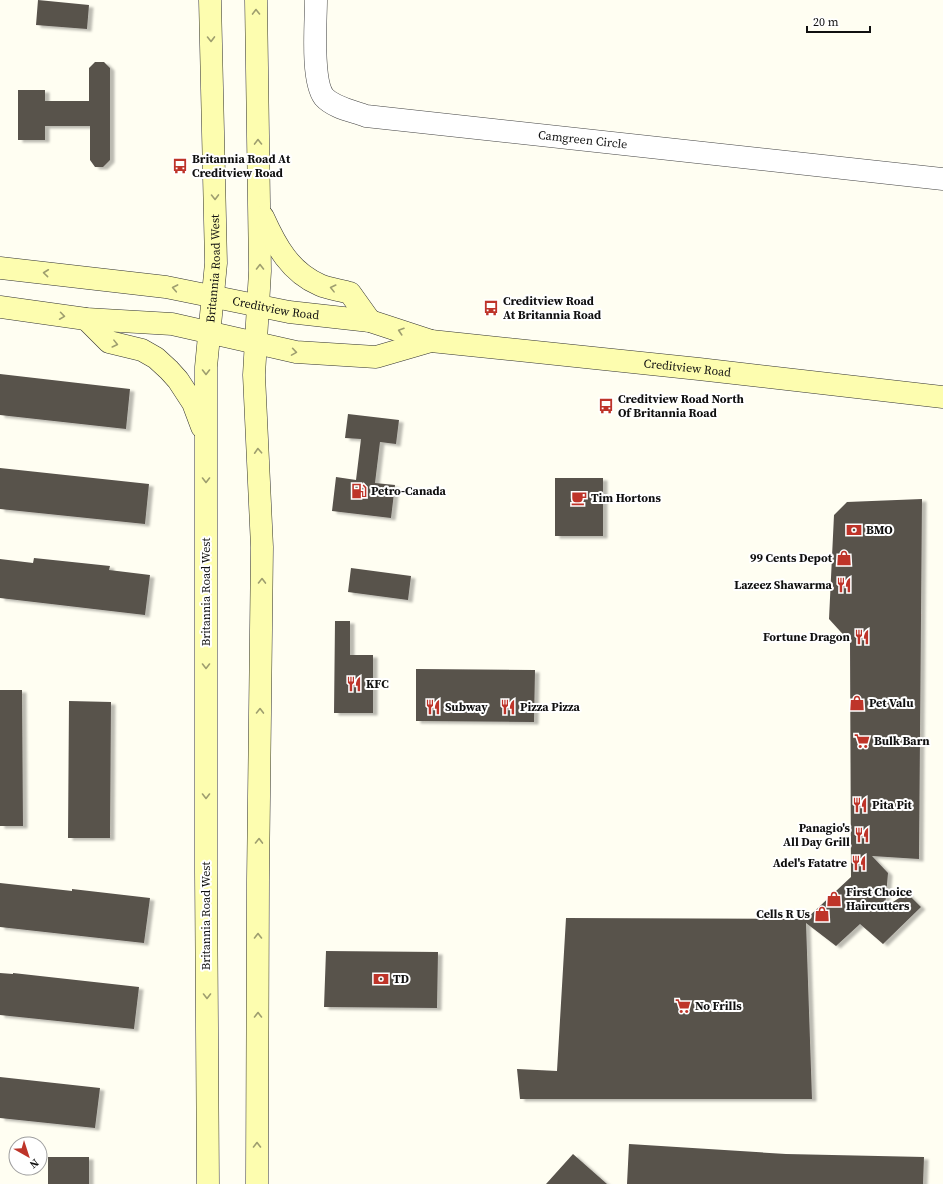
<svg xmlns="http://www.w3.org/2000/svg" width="943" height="1184" viewBox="0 0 943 1184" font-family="'Source Serif 4',serif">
<defs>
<filter id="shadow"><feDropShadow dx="4.5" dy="2.5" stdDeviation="1" flood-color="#0004"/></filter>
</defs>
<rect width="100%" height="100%" fill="#fffef2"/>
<!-- building -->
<path fill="#58524c" filter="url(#shadow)" d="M 38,0 L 89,5 L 87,29 L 36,25 Z
M 95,62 L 104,62 L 110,68 L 110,160 L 103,167 L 95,167 L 90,160 L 90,126 L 45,126 L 45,140 L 18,140 L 18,90 L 45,90 L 45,101 L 89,101 L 89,68 Z
M 0,374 L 130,389 L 126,429 L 0,415 Z
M 348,414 L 399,420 L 396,444 L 380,442 L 375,483 L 395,485 L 391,518 L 332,511 L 336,477 L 356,480 L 361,439 L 345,438 Z
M 0,468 L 149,484 L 145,524 L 0,509 Z
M 555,478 L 603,478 L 603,536 L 555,536 Z
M 922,499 L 919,859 L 872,856 L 888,873 L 885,907 L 907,893 L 921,907 L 883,944 L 860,924 L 836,946 L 806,923 L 812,1099 L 520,1099 L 517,1069 L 557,1071 L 566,918 L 806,919 L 851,877 L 850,642 L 829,619 L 834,515 L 847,502 Z
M 34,558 L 110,566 L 109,570 L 150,575 L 145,615 L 0,598 L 0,559 L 33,563 Z
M 351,568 L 411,576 L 408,600 L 348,592 Z
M 335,621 L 350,621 L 350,655 L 373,655 L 373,713 L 334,713 Z
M 416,669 L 535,670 L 534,722 L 416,721 Z
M 0,690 L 22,690 L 23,826 L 0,826 Z
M 69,701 L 111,702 L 110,838 L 68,838 Z
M 0,883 L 72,891 L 72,889 L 150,898 L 144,943 L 0,927 Z
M 326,951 L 438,952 L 437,1008 L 324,1007 Z
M 0,973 L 13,974 L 13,973 L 139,987 L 134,1029 L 0,1015 Z
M 0,1077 L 100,1088 L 95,1128 L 0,1118 Z
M 629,1144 L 786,1154 L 924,1157 L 923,1184 L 627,1184 Z
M 573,1154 L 607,1184 L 546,1184 Z
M 48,1157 L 89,1157 L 89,1184 L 48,1184 Z"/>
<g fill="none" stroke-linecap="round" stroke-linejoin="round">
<defs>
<g id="minor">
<path id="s1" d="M 316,0 C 316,22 311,80 324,97 C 334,108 353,111 366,116 L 943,179"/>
</g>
<g id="secondary">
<path d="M 256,0 L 260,271 L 254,375 L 262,547 L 258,880 L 257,1184"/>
<path d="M 263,217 C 276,246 290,272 320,285 C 329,289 341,290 350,293 L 370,321"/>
<path id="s2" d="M 0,268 L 166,287 L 289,312 L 370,321 L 431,341 L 699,369 L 943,397"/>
<path d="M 0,307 L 86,319 L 172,324 L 296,352 L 376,357 L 431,341"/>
<path d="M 86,319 L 109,342 L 142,350 L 156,358 L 169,370 L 178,380 L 193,403 L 202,427"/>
<path id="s3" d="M 208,1184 L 206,872 L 206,367 L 216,263 L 210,0"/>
</g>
</defs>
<!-- minor casing -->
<use href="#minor" stroke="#434343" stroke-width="23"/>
<!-- secondary casing -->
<use href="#secondary" stroke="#323232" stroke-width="23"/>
<!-- minor -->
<use href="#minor" stroke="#fff" stroke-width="22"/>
<!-- secondary -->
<use href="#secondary" stroke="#fdfdaf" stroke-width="22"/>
</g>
<!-- one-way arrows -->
<defs><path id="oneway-chevron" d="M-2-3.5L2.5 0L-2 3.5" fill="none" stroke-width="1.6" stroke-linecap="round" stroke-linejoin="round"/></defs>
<g stroke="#9e9e6f">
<use href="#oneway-chevron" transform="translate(256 12) rotate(-91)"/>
<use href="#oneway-chevron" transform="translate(211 39) rotate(89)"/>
<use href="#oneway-chevron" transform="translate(258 142) rotate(-91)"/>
<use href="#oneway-chevron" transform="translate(215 197) rotate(89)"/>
<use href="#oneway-chevron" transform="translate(260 267) rotate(-90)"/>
<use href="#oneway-chevron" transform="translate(46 273) rotate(-174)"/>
<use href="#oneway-chevron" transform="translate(175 288) rotate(-169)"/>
<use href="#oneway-chevron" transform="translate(333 288) rotate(-166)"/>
<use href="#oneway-chevron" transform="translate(62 316) rotate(8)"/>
<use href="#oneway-chevron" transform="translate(401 331) rotate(-162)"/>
<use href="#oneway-chevron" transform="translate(115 344) rotate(14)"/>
<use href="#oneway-chevron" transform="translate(294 352) rotate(9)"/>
<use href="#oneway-chevron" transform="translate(206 372) rotate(90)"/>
<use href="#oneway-chevron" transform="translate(258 451) rotate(-93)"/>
<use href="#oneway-chevron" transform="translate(206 480) rotate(90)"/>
<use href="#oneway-chevron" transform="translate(262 581) rotate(-89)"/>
<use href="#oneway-chevron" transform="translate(206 666) rotate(90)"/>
<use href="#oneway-chevron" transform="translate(260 711) rotate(-89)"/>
<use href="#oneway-chevron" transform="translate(206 796) rotate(90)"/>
<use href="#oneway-chevron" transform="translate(259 841) rotate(-89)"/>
<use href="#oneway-chevron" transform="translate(258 936) rotate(-90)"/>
<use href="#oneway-chevron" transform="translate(207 996) rotate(90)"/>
<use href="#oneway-chevron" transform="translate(258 1015) rotate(-90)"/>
<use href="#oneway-chevron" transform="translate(257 1145) rotate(-90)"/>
</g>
<!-- icons -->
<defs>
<symbol id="bus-bare" viewBox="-9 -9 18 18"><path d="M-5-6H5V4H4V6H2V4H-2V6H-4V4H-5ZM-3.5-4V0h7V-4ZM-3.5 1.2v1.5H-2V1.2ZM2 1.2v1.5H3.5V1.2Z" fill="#be3429" stroke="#fff" stroke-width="2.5" paint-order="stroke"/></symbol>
<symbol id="fuel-bare" viewBox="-9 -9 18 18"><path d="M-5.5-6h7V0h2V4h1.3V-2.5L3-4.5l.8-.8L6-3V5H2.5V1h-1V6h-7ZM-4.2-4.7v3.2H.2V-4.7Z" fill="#be3429" stroke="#fff" stroke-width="2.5" paint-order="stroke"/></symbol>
<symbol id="cafe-bare" viewBox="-9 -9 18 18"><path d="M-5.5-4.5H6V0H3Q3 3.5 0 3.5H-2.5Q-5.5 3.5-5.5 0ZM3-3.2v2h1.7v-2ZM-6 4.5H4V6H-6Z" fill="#be3429" stroke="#fff" stroke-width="2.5" paint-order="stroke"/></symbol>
<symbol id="bank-bare" viewBox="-9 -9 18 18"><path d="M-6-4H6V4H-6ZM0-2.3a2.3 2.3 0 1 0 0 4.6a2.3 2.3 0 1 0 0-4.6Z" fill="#be3429" stroke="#fff" stroke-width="2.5" paint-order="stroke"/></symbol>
<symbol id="shop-bare" viewBox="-9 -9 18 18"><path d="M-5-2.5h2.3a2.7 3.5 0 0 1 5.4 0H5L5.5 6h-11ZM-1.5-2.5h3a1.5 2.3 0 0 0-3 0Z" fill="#be3429" stroke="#fff" stroke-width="2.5" paint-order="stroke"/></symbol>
<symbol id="restaurant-bare" viewBox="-9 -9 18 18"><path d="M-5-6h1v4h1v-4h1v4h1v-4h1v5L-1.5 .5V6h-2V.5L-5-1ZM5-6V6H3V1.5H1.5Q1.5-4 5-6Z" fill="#be3429" stroke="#fff" stroke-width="2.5" paint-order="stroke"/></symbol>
<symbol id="supermarket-bare" viewBox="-9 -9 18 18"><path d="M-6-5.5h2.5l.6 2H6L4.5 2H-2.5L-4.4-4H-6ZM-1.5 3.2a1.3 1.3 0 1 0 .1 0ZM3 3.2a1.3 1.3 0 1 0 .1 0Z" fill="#be3429" stroke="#fff" stroke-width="2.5" paint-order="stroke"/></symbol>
</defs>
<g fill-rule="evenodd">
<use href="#bus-bare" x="169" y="155" width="22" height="22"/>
<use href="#bus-bare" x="480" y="297" width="22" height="22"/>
<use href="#bus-bare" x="595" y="395" width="22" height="22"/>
<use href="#fuel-bare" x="348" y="480" width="22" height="22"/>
<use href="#cafe-bare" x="568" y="487" width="22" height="22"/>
<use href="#bank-bare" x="843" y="519" width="22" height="22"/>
<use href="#shop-bare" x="833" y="547" width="22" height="22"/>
<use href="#restaurant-bare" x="833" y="574" width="22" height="22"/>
<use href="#restaurant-bare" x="851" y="626" width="22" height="22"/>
<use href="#restaurant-bare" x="343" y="673" width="22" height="22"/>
<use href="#shop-bare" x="846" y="692" width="22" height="22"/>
<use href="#restaurant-bare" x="422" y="696" width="22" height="22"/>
<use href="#restaurant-bare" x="497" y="696" width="22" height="22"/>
<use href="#supermarket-bare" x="851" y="730" width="22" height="22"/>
<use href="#restaurant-bare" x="849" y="794" width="22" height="22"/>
<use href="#restaurant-bare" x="851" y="824" width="22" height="22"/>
<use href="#restaurant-bare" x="848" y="852" width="22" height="22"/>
<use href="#shop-bare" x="823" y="888" width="22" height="22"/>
<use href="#shop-bare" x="811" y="903" width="22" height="22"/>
<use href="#bank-bare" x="370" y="968" width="22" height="22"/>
<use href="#supermarket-bare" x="672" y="995" width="22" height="22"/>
</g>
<g text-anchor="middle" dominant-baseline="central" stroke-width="4" stroke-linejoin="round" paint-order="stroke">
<!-- street labels -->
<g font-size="12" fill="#101010" stroke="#fff">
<text stroke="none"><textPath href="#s1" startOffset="363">Camgreen Circle</textPath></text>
<text stroke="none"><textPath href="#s3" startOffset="916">Britannia Road West</textPath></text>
<text stroke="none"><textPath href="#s2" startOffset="279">Creditview Road</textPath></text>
<text stroke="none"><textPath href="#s2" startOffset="696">Creditview Road</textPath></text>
<text transform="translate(206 592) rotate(-90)">Britannia Road West</text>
<text transform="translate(206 916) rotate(-90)">Britannia Road West</text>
</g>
<!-- poi labels -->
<g font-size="12" font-weight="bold" fill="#101010" stroke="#fff" text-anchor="start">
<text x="192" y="159">Britannia Road At<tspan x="192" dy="14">Creditview Road</tspan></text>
<text x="503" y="301">Creditview Road<tspan x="503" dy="14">At Britannia Road</tspan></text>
<text x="618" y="399">Creditview Road North<tspan x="618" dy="14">Of Britannia Road</tspan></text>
<text x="371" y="491">Petro-Canada</text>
<text x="591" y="498">Tim Hortons</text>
<text x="866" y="530">BMO</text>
<text x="832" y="558" text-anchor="end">99 Cents Depot</text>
<text x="832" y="585" text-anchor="end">Lazeez Shawarma</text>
<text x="850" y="637" text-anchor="end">Fortune Dragon</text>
<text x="366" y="684">KFC</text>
<text x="869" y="703">Pet Valu</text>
<text x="445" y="707">Subway</text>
<text x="520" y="707">Pizza Pizza</text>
<text x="874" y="741">Bulk Barn</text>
<text x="872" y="805">Pita Pit</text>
<text x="850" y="828" text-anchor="end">Panagio's<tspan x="850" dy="14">All Day Grill</tspan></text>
<text x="847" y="863" text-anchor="end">Adel's Fatatre</text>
<text x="846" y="892">First Choice<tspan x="846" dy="14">Haircutters</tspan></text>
<text x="810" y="914" text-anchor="end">Cells R Us</text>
<text x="393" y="979">TD</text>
<text x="695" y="1006">No Frills</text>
</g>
</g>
<!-- north arrow -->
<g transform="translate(28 1156) rotate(141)"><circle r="19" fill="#ffffff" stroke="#9f9f9f"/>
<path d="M0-3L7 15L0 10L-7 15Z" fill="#be3429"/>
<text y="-6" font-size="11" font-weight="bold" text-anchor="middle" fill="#101010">N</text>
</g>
<!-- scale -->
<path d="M807 26v6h63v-6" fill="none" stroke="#101010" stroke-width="2"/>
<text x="813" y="26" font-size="12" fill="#101010" stroke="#ffffff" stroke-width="3" paint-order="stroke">20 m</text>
</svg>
